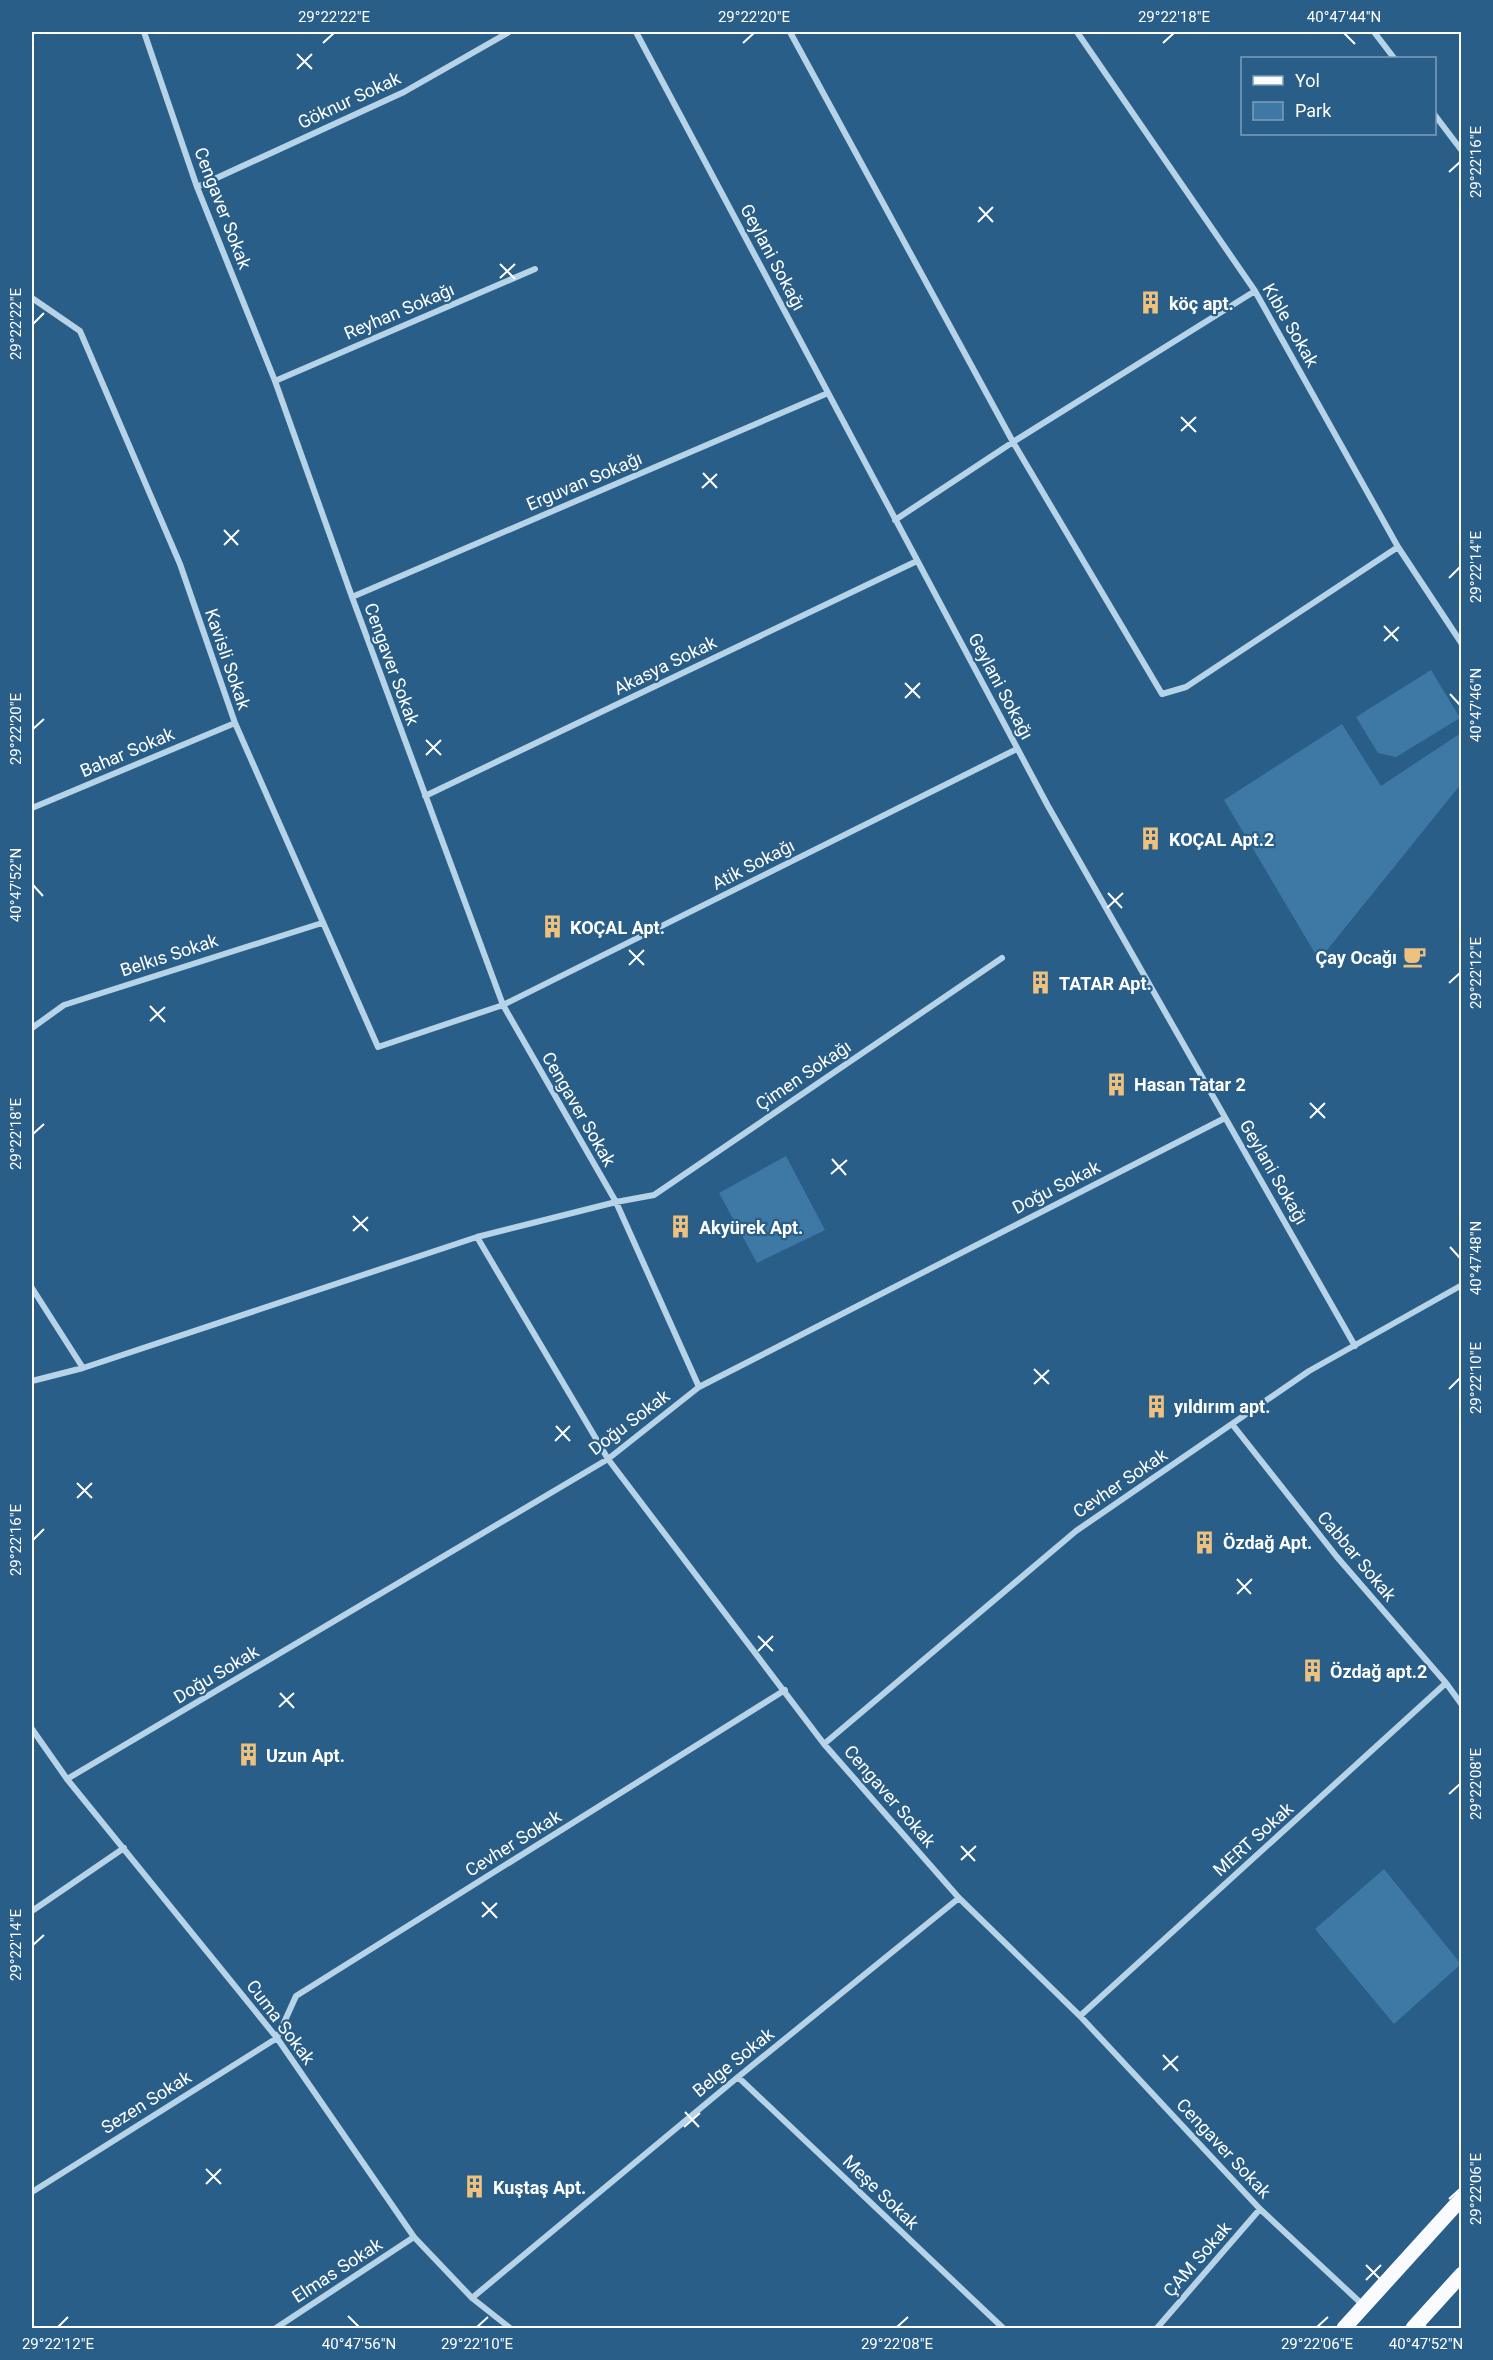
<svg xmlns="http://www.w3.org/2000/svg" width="1493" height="2360" viewBox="0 0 1493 2360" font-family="Roboto,sans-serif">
<rect width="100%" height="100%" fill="#295e88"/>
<!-- green -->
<path fill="#3e78a4" d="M 1431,670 L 1460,718 L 1396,757 L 1378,753 L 1356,717 Z
M 1342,724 L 1381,786 L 1461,733 L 1461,784 L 1319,960 L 1224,800 Z
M 786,1156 L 825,1230 L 757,1263 L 719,1193 Z
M 1384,1869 L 1461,1964 L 1394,2024 L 1315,1929 Z"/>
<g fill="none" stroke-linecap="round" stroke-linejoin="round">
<!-- minor -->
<path stroke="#b6d3e8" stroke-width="6" d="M 144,32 L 197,187 L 275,381 L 352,597 L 503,1005 L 616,1202 L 699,1387
M 636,32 L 1048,806 L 1355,1346
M 790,32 L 1013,442 L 1162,694 L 1186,687 L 1398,547
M 1077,32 L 1255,291 L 1398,547 L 1462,644
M 1374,32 L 1394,58
M 1434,114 L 1462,151
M 197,187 L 404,92 L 509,32
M 32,298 L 80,331 L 180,564 L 235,723 L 378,1047 L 503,1005 L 1017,749
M 275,381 L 535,269
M 895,520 L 1013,442 L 1255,291
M 352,597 L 828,393
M 425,796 L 917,561
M 32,808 L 235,723
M 32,1028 L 64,1005 L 322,923
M 477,1237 L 608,1459 L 824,1744 L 959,1898 L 1080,2016 L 1260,2209 L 1364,2306
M 32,1288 L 83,1368
M 32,1381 L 83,1368 L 477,1237 L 616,1202 L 654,1195 L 1002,958
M 1232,1424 L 1337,1557 L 1446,1683 L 1462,1705
M 32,1729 L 67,1779 L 277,2038 L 414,2237 L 472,2298 L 510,2328
M 824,1744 L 1076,1531 L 1309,1371 L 1462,1285
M 67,1779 L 608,1459 L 699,1387 L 1225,1118
M 32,1911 L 124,1848
M 1080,2016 L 1446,1683
M 738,2077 L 1003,2328
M 32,2192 L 277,2038 L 296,1996 L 785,1690
M 472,2298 L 738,2077 L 959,1898
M 276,2328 L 414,2237
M 1157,2328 L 1260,2209"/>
<!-- primary -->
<path stroke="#f9fbfe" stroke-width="15" d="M 1344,2328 L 1462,2198
M 1413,2328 L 1462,2274"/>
</g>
<!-- ticks -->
<path fill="none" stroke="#fff" stroke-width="2" d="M 1344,33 L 1355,44M 323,43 L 334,33M 743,43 L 754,33M 1163,43 L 1174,33M 297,54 L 312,69M 297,69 L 312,54M 1449,172 L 1460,162M 979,207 L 993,222M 978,222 L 993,207M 500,264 L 515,279M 500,278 L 515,264M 33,324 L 44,313M 1181,417 L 1196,432M 1181,431 L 1196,417M 703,473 L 717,488M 702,488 L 717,474M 224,530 L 238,545M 224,545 L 239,530M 1449,578 L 1460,567M 1384,626 L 1398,641M 1384,641 L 1399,627M 905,683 L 920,698M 1450,694 L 1460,705M 905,698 L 920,683M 33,729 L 44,719M 426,740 L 441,755M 426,755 L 441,740M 33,885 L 43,896M 1108,893 L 1122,908M 1107,908 L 1123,893M 629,950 L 644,965M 629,965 L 644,950M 1449,983 L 1460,973M 150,1006 L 165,1022M 150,1021 L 165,1007M 1310,1103 L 1325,1118M 1310,1118 L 1325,1103M 33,1134 L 44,1124M 832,1159 L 846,1175M 831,1174 L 847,1160M 353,1216 L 368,1231M 353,1231 L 368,1217M 1450,1247 L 1460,1258M 1034,1369 L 1049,1384M 1034,1384 L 1049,1370M 1449,1389 L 1460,1378M 556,1426 L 570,1441M 555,1441 L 570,1426M 77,1483 L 92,1498M 77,1498 L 92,1483M 33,1540 L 44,1529M 1237,1579 L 1251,1594M 1237,1594 L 1252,1579M 758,1636 L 773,1651M 758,1651 L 773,1636M 280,1693 L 294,1708M 279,1707 L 294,1693M 1449,1794 L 1460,1784M 961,1846 L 975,1861M 961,1860 L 976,1846M 482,1902 L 497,1918M 482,1917 L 497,1903M 33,1945 L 44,1935M 1163,2055 L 1178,2071M 1163,2070 L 1178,2056M 685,2112 L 699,2127M 684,2127 L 700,2113M 206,2169 L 221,2184M 206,2184 L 221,2169M 1449,2199 L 1460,2189M 1366,2265 L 1381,2280M 1366,2280 L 1381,2265M 348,2316 L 359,2327M 1415,2316 L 1426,2327M 58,2327 L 68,2317M 477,2327 L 488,2317M 897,2327 L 908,2317M 1317,2327 L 1328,2317"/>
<!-- icons -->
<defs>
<symbol id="building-bare" viewBox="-9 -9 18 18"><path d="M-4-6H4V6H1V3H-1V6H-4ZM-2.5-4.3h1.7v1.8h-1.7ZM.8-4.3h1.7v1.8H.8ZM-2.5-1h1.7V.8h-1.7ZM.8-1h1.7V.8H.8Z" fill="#efc17e" stroke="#295e88" stroke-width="2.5" paint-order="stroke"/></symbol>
<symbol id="cafe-bare" viewBox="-9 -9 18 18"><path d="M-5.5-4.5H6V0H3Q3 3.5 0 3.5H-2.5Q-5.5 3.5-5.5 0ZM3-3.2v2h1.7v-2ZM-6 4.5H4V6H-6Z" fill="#efc17e" stroke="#295e88" stroke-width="2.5" paint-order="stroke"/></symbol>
</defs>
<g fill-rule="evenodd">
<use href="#building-bare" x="1134" y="286" width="33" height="33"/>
<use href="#building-bare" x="1134" y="822" width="33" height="33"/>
<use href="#building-bare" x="536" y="910" width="33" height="33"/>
<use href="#cafe-bare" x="1398" y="940" width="33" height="33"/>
<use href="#building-bare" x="1024" y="966" width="33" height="33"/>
<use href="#building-bare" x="1100" y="1068" width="33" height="33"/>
<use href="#building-bare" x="664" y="1210" width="33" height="33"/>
<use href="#building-bare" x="1140" y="1390" width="33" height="33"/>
<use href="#building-bare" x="1188" y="1526" width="33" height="33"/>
<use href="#building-bare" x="1296" y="1654" width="33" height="33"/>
<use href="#building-bare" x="232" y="1738" width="33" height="33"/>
<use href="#building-bare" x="458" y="2170" width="33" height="33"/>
</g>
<g text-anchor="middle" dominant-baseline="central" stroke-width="4.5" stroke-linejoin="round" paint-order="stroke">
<!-- street labels -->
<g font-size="18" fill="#fff" stroke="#295e88">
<text transform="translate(349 100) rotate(-25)">Göknur Sokak</text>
<text transform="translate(223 208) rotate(69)">Cengaver Sokak</text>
<text transform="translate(773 257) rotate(62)">Geylani Sokağı</text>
<text transform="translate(399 311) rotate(-23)">Reyhan Sokağı</text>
<text transform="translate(1291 325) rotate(60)">Kıble Sokak</text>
<text transform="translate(584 481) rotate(-23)">Erguvan Sokağı</text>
<text transform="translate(228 659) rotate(71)">Kavisli Sokak</text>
<text transform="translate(392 664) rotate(70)">Cengaver Sokak</text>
<text transform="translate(665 665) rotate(-26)">Akasya Sokak</text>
<text transform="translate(1001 686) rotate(62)">Geylani Sokağı</text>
<text transform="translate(127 752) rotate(-23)">Bahar Sokak</text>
<text transform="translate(753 864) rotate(-27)">Atik Sokağı</text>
<text transform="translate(169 955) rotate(-18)">Belkıs Sokak</text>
<text transform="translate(803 1075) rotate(-34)">Çimen Sokağı</text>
<text transform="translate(579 1109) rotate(60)">Cengaver Sokak</text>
<text transform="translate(1274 1172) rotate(60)">Geylani Sokağı</text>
<text transform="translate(1056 1187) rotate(-27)">Doğu Sokak</text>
<text transform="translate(629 1422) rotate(-37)">Doğu Sokak</text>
<text transform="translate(1120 1483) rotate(-34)">Cevher Sokak</text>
<text transform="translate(1357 1556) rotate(50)">Cabbar Sokak</text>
<text transform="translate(216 1674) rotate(-31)">Doğu Sokak</text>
<text transform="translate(890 1796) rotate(49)">Cengaver Sokak</text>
<text transform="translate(1253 1839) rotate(-42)">MERT Sokak</text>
<text transform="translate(513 1843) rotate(-32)">Cevher Sokak</text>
<text transform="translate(281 2022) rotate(53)">Cuma Sokak</text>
<text transform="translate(733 2062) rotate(-39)">Belge Sokak</text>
<text transform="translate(146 2102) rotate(-32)">Sezen Sokak</text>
<text transform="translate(1224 2148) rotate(47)">Cengaver Sokak</text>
<text transform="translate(881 2192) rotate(44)">Meşe Sokak</text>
<text transform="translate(1197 2259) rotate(-49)">ÇAM Sokak</text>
<text transform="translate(337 2270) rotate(-33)">Elmas Sokak</text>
</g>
<!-- poi labels -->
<g font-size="18" font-weight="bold" fill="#fff" stroke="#295e88" text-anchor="start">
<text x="1169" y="303">köç apt.</text>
<text x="1169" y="839">KOÇAL Apt.2</text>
<text x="570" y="927">KOÇAL Apt.</text>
<text x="1397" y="957" text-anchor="end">Çay Ocağı</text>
<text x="1059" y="983">TATAR Apt.</text>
<text x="1134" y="1084">Hasan Tatar 2</text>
<text x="699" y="1227">Akyürek Apt.</text>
<text x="1174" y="1406">yıldırım apt.</text>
<text x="1223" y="1542">Özdağ Apt.</text>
<text x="1330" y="1671">Özdağ apt.2</text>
<text x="266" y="1755">Uzun Apt.</text>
<text x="493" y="2187">Kuştaş Apt.</text>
</g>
</g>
<!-- border -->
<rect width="1493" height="2360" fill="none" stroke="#295e88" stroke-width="66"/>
<!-- legend -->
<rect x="1241" y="57" width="195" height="78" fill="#295e88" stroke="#7f9eb8" stroke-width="1.5"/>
<rect x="1253" y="76" width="30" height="9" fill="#f9fbfe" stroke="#7f9eb8" stroke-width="1.5"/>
<text x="1295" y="87" font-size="18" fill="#ffffff">Yol</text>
<rect x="1253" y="102" width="30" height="18" fill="#3e78a4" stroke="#7f9eb8" stroke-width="1.5"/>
<text x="1295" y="117" font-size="18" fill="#ffffff">Park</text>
<rect x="33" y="33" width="1427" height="2294" fill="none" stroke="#fff" stroke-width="2"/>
<g font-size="15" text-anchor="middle" fill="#fff">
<text x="334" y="22">29°22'22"E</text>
<text x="754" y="22">29°22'20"E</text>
<text x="1174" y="22">29°22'18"E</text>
<text x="1344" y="22">40°47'44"N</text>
<text transform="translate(1476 162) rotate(-90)" y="5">29°22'16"E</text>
<text transform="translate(16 324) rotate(-90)" y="5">29°22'22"E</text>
<text transform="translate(1476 567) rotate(-90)" y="5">29°22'14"E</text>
<text transform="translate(1476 705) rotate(-90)" y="5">40°47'46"N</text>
<text transform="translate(16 729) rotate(-90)" y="5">29°22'20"E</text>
<text transform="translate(16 885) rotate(-90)" y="5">40°47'52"N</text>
<text transform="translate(1476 973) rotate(-90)" y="5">29°22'12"E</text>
<text transform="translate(16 1134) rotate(-90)" y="5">29°22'18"E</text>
<text transform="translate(1476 1258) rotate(-90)" y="5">40°47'48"N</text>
<text transform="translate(1476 1378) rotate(-90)" y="5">29°22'10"E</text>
<text transform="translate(16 1540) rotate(-90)" y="5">29°22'16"E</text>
<text transform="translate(1476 1784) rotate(-90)" y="5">29°22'08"E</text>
<text transform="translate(16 1945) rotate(-90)" y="5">29°22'14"E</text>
<text transform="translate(1476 2189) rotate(-90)" y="5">29°22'06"E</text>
<text x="58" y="2349">29°22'12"E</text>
<text x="359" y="2349">40°47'56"N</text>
<text x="477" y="2349">29°22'10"E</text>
<text x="897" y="2349">29°22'08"E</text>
<text x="1317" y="2349">29°22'06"E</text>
<text x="1426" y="2349">40°47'52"N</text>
</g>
</svg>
